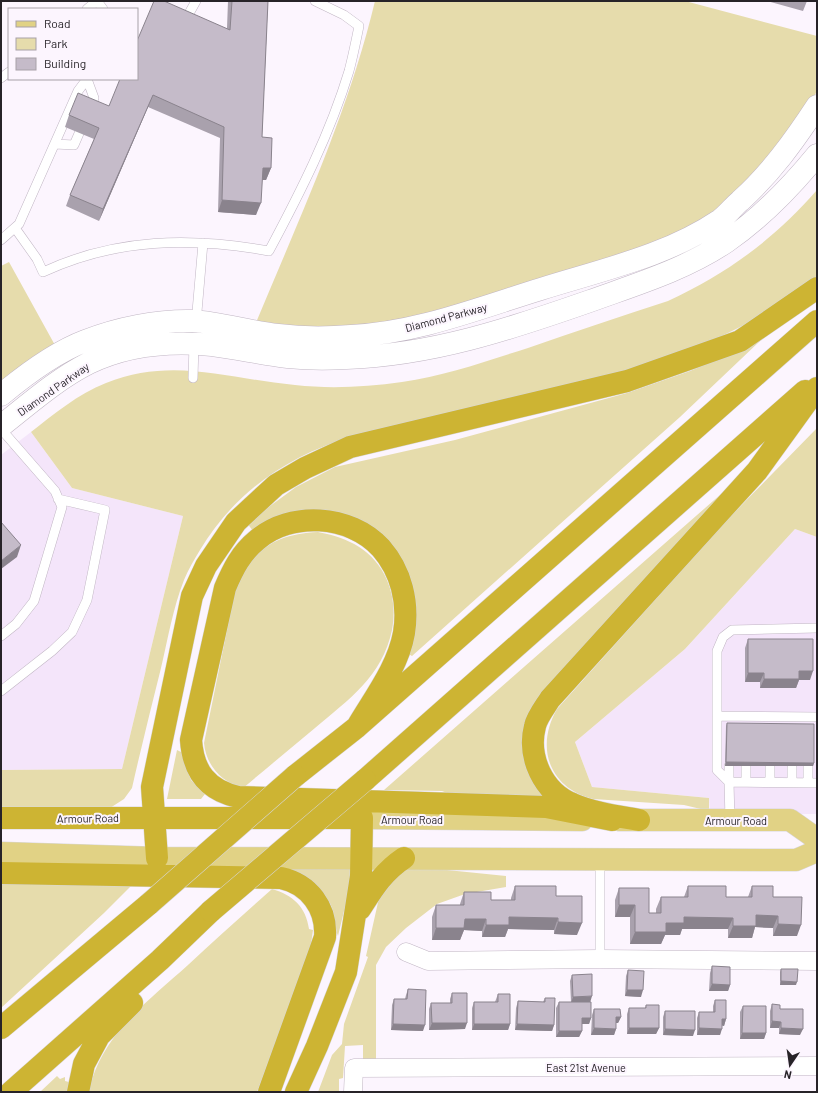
<svg xmlns="http://www.w3.org/2000/svg" width="818" height="1093" viewBox="0 0 818 1093" font-family="Barlow,sans-serif">
<rect width="100%" height="100%" fill="#fcf5fe"/>
<!-- built -->
<path fill="#f4e5fa" d="M 31,432 L 72,488 L 183,516 L 122,769 L 1,770 L 1,455 Z
M 795,529 L 817,537 L 817,814 L 710,814 L 709,798 L 592,787 L 575,742 L 685,649 Z"/>
<!-- green -->
<path fill="#e6dcac" d="M 375,1 L 685,1 L 817,36 L 817,91 L 798,126 L 738,195 L 682,235 L 379,330 L 255,325 C 299,219 348,114 375,1 Z
M 817,190 L 817,281 L 748,323 L 712,341 L 641,369 L 351,437 C 287,456 234,493 200,550 C 194,560 188,570 184,580 C 173,608 168,638 161,668 C 151,708 141,748 132,788 L 124,799 L 110,808 L 1,808 L 1,770 L 122,769 L 183,516 L 72,488 L 31,432 C 54,414 78,394 106,383 C 173,356 228,379 295,385 C 330,389 366,387 402,382 C 445,376 486,361 528,348 C 574,332 621,316 668,301 C 728,273 773,240 817,190 Z
M 9,262 L 56,347 L 1,387 L 1,266 Z
M 758,338 L 760,341 L 680,417 L 412,656 L 407,653 L 411,641 L 370,529 L 253,531 L 247,523 L 296,487 L 335,467 L 455,440 L 627,393 L 690,371 L 723,357 Z
M 817,428 L 817,537 L 795,529 L 685,649 L 575,742 L 592,787 L 709,798 L 709,811 L 684,805 L 593,799 C 549,788 535,747 557,709 L 725,522 Z
M 721,494 L 540,697 L 546,798 L 450,794 L 442,791 L 384,790 Z
M 318,532 C 349,538 374,550 387,580 C 394,597 395,613 392,630 C 382,677 349,699 315,728 C 291,748 267,768 243,788 C 221,782 206,765 204,743 L 235,591 C 251,550 275,534 318,532 Z
M 177,750 L 181,752 L 191,780 L 205,794 L 201,799 L 167,799 Z
M 293,868 L 350,870 L 351,882 L 338,936 C 335,928 335,919 333,911 C 327,889 307,883 289,873 Z
M 409,869 L 447,870 L 506,876 L 506,887 L 465,894 L 437,904 L 406,928 L 386,947 L 376,965 L 376,1059 L 363,1059 L 363,1045 L 345,1046 L 343,1078 L 339,1079 L 339,1092 L 318,1092 L 332,1055 L 342,1044 L 344,1024 L 368,957 L 366,956 L 379,898 L 400,872 Z
M 1,879 L 134,883 L 104,913 L 1,1008 Z
M 272,889 C 293,895 306,907 309,929 L 313,930 L 310,951 L 257,1092 L 89,1092 C 100,1036 148,1001 188,965 C 216,939 244,914 272,889 Z
M 57,1076 L 60,1079 L 65,1077 L 65,1081 L 69,1082 L 68,1092 L 40,1092 Z"/>
<g fill="none" stroke-linecap="round" stroke-linejoin="round">
<defs>
<path id="lane" d="M 87,9 L 97,1 L 103,9
M 187,17 L 196,1
M 1,78 L 9,72
M 87,79 L 94,98 L 89,110
M 55,144 L 74,145 L 84,122
M 15,228 L 37,259 L 43,272 C 116,238 191,237 269,251 C 300,193 330,134 349,71 C 353,56 356,41 359,26 L 344,15 L 315,1
M 1,240 L 19,224 L 78,91 L 87,79
M 196,323 L 203,243
M 193,378 L 194,344
M 1,429 L 55,491 L 62,507 L 34,601 L 16,624 L 1,636
M 1,691 L 52,651 L 72,632 L 87,600 L 105,510 L 58,499
M 717,716 L 817,717
M 729,766 L 729,782 L 817,783
M 770,766 L 770,782
M 792,767 L 792,783
M 746,782 L 746,766
M 808,783 L 808,766
M 730,820 L 729,782 L 717,770 L 717,651 L 723,637 L 732,630 L 817,628
M 600,859 L 600,959"/>
<path id="street" d="M 406,952 L 428,961 L 600,959 L 817,961
M 353,1092 L 354,1068 L 817,1066"/>
<path id="secondary" d="M 1,395 C 25,375 56,352 85,341 C 118,328 158,320 193,321 C 221,323 250,332 278,335 C 302,338 327,338 351,336 C 417,333 479,308 541,289 C 601,270 667,256 720,220 C 727,215 733,207 740,201 C 771,173 794,141 817,106
M 1,426 C 29,404 57,379 89,363 C 126,345 171,341 212,345 C 237,348 262,354 288,357 C 307,359 327,359 346,358 C 432,355 510,329 590,301 C 637,284 684,270 726,242 C 761,218 790,188 817,155"/>
<path id="primary" d="M 362,818 L 582,820
M 620,820 L 790,820 L 817,839
M 1,853 L 157,858 L 796,860 L 817,851"/>
<path id="highway" d="M 357,727 C 374,698 398,667 404,633 C 409,602 401,571 381,548 C 350,514 290,511 257,540 C 241,553 233,569 225,588 L 191,740 C 193,771 207,790 238,797 L 546,807 L 612,820
M 295,776 L 357,727 L 817,321
M 365,780 L 805,391
M 1,818 L 362,818 L 361,876 L 346,972 L 317,1046 L 296,1092
M 639,820 C 617,816 594,813 573,804 C 543,792 527,757 535,726 C 537,717 545,707 550,699 L 757,471 L 817,388
M 157,858 L 152,787 L 192,596 L 206,566 L 236,522 L 276,485 L 305,468 L 350,447 L 627,381 L 740,341 L 817,288
M 1,873 L 281,878 C 309,884 327,908 325,937 L 269,1092
M 360,909 C 373,889 383,872 404,858
M 1,1028 L 149,904
M 11,1092 L 160,960 L 211,911
M 78,1092 L 84,1064 L 99,1036 L 132,1003"/>
</defs>
<!-- lane casing -->
<use href="#lane" stroke="#c1b6c4" stroke-width="10"/>
<!-- street casing -->
<use href="#street" stroke="#c1b6c4" stroke-width="19"/>
<!-- secondary casing -->
<use href="#secondary" stroke="#c1b6c4" stroke-width="23"/>
<!-- primary casing -->
<use href="#primary" stroke="#d8d7d8" stroke-width="23"/>
<!-- highway casing -->
<use href="#highway" stroke="#d8d7d8" stroke-width="23"/>
<!-- lane -->
<use href="#lane" stroke="#fff" stroke-width="9"/>
<!-- street -->
<use href="#street" stroke="#fff" stroke-width="18"/>
<!-- secondary -->
<use href="#secondary" stroke="#fff" stroke-width="22"/>
<!-- primary -->
<use href="#primary" stroke="#e1d285" stroke-width="22"/>
<!-- highway -->
<use href="#highway" stroke="#cdb433" stroke-width="22"/>
<defs>
<path id="highway-bridge" d="M 149,904 L 295,776
M 211,911 L 365,780"/>
</defs>
<!-- highway-bridge casing -->
<use href="#highway-bridge" stroke="#d8d7d8" stroke-width="23" stroke-linecap="butt"/>
<!-- highway-bridge -->
<use href="#highway-bridge" stroke="#cdb433" stroke-width="22"/>
</g>
<!-- wall -->
<path fill="#a9a1ad" d="M 228,1 L 268,1 L 262,137 L 271,168 L 266,180 L 262,180 L 256,215 L 218,212 L 220,138 L 148,107 L 99,221 L 66,206 L 70,195 L 94,139 L 65,127 L 69,115 L 109,106 L 227,28 Z
M 767,1 L 807,1 L 803,11 Z
M 748,639 L 810,680 L 799,680 L 796,688 L 760,688 L 760,682 L 745,682 L 745,648 Z
M 727,723 L 814,763 L 813,766 L 725,766 L 726,726 Z
M 515,886 L 556,896 L 577,935 L 554,934 L 554,930 L 508,929 L 505,937 L 482,937 L 482,931 L 464,930 L 460,940 L 432,940 L 432,917 L 436,905 L 460,905 L 460,904 L 464,892 L 491,900 L 511,900 L 511,898 Z
M 688,886 L 726,897 L 748,897 L 752,886 L 773,897 L 797,936 L 773,936 L 773,928 L 755,927 L 752,938 L 728,938 L 728,929 L 682,929 L 680,935 L 665,935 L 661,944 L 630,944 L 630,917 L 615,917 L 615,900 L 619,888 L 649,913 L 656,913 L 656,909 L 661,897 L 684,897 Z
M 712,966 L 730,985 L 728,991 L 709,991 L 710,973 Z
M 781,969 L 796,985 L 780,985 L 780,972 Z
M 628,970 L 641,997 L 625,996 L 626,976 Z
M 572,975 L 590,1002 L 591,1018 L 589,1024 L 582,1024 L 582,1031 L 579,1037 L 556,1037 L 556,1008 L 559,1002 L 571,1002 L 570,981 Z
M 408,989 L 423,1031 L 391,1030 L 392,1005 L 394,999 L 405,999 L 406,995 Z
M 452,993 L 465,1029 L 429,1030 L 429,1009 L 431,1003 L 450,1003 L 450,999 Z
M 498,994 L 510,1024 L 508,1030 L 472,1030 L 472,1008 L 474,1002 L 495,1002 Z
M 545,998 L 554,1025 L 552,1031 L 515,1030 L 516,1008 L 518,1001 L 543,1002 Z
M 715,1000 L 726,1019 L 724,1026 L 722,1025 L 720,1035 L 697,1035 L 697,1018 L 699,1012 L 713,1012 L 713,1006 Z
M 772,1004 L 780,1009 L 800,1035 L 779,1034 L 779,1028 L 770,1028 L 770,1011 Z
M 646,1005 L 659,1028 L 656,1034 L 627,1034 L 627,1014 L 629,1008 L 645,1008 Z
M 743,1006 L 766,1033 L 764,1039 L 740,1039 L 740,1012 Z
M 594,1009 L 621,1017 L 618,1023 L 616,1023 L 616,1029 L 614,1035 L 591,1035 L 592,1015 Z
M 665,1011 L 693,1036 L 663,1035 L 663,1017 Z"/>
<!-- shaded-wall -->
<path fill="#8a838d" d="M 153,95 L 148,107 L 99,221 L 103,209 Z
M 263,168 L 271,168 L 266,180 L 258,180 Z
M 222,200 L 261,203 L 256,215 L 218,212 Z
M 21,545 L 17,557 L 1,569 L 1,561 Z
M 799,671 L 813,671 L 810,680 L 799,680 L 796,688 L 760,688 L 764,679 Z
M 748,673 L 764,673 L 760,682 L 745,682 Z
M 726,762 L 814,763 L 813,766 L 725,766 Z
M 619,905 L 635,905 L 630,917 L 615,917 Z
M 756,915 L 778,916 L 773,928 L 755,927 L 752,938 L 728,938 L 733,926 Z
M 509,917 L 558,918 L 554,930 L 508,929 L 505,937 L 482,937 L 486,925 Z
M 684,917 L 733,918 L 728,929 L 682,929 L 680,935 L 665,935 L 661,944 L 630,944 L 635,932 Z
M 465,919 L 486,919 L 482,931 L 464,930 L 460,940 L 432,940 L 436,928 Z
M 558,922 L 582,923 L 577,935 L 554,934 Z
M 778,924 L 801,925 L 797,936 L 773,936 Z
M 781,981 L 797,982 L 796,985 L 780,985 Z
M 712,984 L 730,985 L 728,991 L 709,991 Z
M 627,990 L 643,990 L 641,997 L 625,996 Z
M 592,996 L 590,1003 L 571,1003 L 573,997 Z
M 616,1017 L 621,1017 L 618,1023 L 614,1023 Z
M 582,1018 L 591,1018 L 589,1024 L 580,1024 Z
M 722,1019 L 726,1019 L 724,1026 L 720,1025 Z
M 772,1021 L 781,1022 L 779,1028 L 770,1028 Z
M 432,1023 L 467,1023 L 465,1029 L 429,1030 Z
M 393,1024 L 425,1025 L 423,1031 L 391,1030 Z
M 474,1024 L 510,1024 L 508,1030 L 472,1030 Z
M 517,1024 L 554,1025 L 552,1031 L 515,1030 Z
M 594,1028 L 616,1029 L 614,1035 L 591,1035 Z
M 629,1028 L 659,1028 L 656,1034 L 627,1034 Z
M 699,1028 L 722,1029 L 720,1035 L 697,1035 Z
M 781,1028 L 803,1029 L 800,1035 L 779,1034 Z
M 665,1029 L 695,1030 L 693,1036 L 663,1035 Z
M 559,1031 L 582,1031 L 579,1037 L 556,1037 Z
M 742,1033 L 766,1033 L 764,1039 L 740,1039 Z"/>
<!-- building -->
<path fill="#c5bbc9" stroke="#8a838d" d="M 154,1 L 164,1 L 230,30 L 232,1 L 268,1 L 262,137 L 272,138 L 271,168 L 263,168 L 261,203 L 222,200 L 224,127 L 153,95 L 103,209 L 70,195 L 99,128 L 69,115 L 78,93 L 109,106 L 120,79 L 137,79 L 137,41 Z
M 1,522 L 21,545 L 1,561 Z
M 748,639 L 813,639 L 813,671 L 799,671 L 799,679 L 764,679 L 764,673 L 748,673 Z
M 727,723 L 814,724 L 814,763 L 726,762 Z
M 515,886 L 556,886 L 556,896 L 582,896 L 582,923 L 558,922 L 558,918 L 509,917 L 509,925 L 486,925 L 486,919 L 465,919 L 464,928 L 436,928 L 436,905 L 464,905 L 464,892 L 491,892 L 491,900 L 515,900 Z
M 688,886 L 726,886 L 726,897 L 752,897 L 752,886 L 773,886 L 773,897 L 802,897 L 801,925 L 778,924 L 778,916 L 756,915 L 756,926 L 733,926 L 733,918 L 684,917 L 684,923 L 666,923 L 666,932 L 635,932 L 635,905 L 619,905 L 619,888 L 649,888 L 649,913 L 661,913 L 661,897 L 688,897 Z
M 712,966 L 730,967 L 730,985 L 712,984 Z
M 781,969 L 798,969 L 797,982 L 781,981 Z
M 628,970 L 644,971 L 643,990 L 627,990 Z
M 592,974 L 592,996 L 573,997 L 572,975 Z
M 408,989 L 426,990 L 425,1025 L 393,1024 L 394,999 L 407,999 Z
M 452,993 L 467,993 L 467,1023 L 432,1023 L 431,1003 L 452,1003 Z
M 498,994 L 510,994 L 510,1024 L 474,1024 L 474,1002 L 498,1002 Z
M 545,998 L 555,998 L 554,1025 L 517,1024 L 518,1001 L 545,1002 Z
M 715,1000 L 726,1000 L 726,1019 L 722,1019 L 722,1029 L 699,1028 L 699,1012 L 715,1012 Z
M 559,1002 L 591,1002 L 591,1018 L 582,1018 L 582,1031 L 559,1031 Z
M 772,1004 L 780,1005 L 780,1009 L 803,1009 L 803,1029 L 781,1028 L 781,1022 L 772,1021 Z
M 646,1005 L 659,1005 L 659,1028 L 629,1028 L 629,1008 L 646,1008 Z
M 743,1006 L 766,1006 L 766,1033 L 742,1033 Z
M 594,1009 L 620,1009 L 621,1017 L 616,1017 L 616,1029 L 594,1028 Z
M 665,1011 L 695,1011 L 695,1030 L 665,1029 Z"/>
<g text-anchor="middle" dominant-baseline="central" stroke-width="4" stroke-linejoin="round" paint-order="stroke">
<!-- street labels -->
<g font-size="11" fill="#272328" stroke="#fcf5fe">
<text transform="translate(446 317) rotate(-15)">Diamond Parkway</text>
<text transform="translate(53 389) rotate(-35)">Diamond Parkway</text>
<text transform="translate(88 818) rotate(-1)">Armour Road</text>
<text x="412" y="819">Armour Road</text>
<text x="736" y="820">Armour Road</text>
<text x="586" y="1067">East 21st Avenue</text>
</g>
</g>
<!-- border -->
<rect width="818" height="1093" fill="none" stroke="#272328" stroke-width="4"/>
<!-- legend -->
<rect x="8" y="8" width="130" height="72" fill="#fcf5fe" stroke="#a7a1a8"/>
<rect x="16" y="21" width="20" height="6" fill="#e1d285" stroke="#a7a1a8"/>
<text x="44" y="28" font-size="12" fill="#272328">Road</text>
<rect x="16" y="38" width="20" height="12" fill="#e6dcac" stroke="#a7a1a8"/>
<text x="44" y="48" font-size="12" fill="#272328">Park</text>
<rect x="16" y="58" width="20" height="12" fill="#c5bbc9" stroke="#a7a1a8"/>
<text x="44" y="68" font-size="12" fill="#272328">Building</text>
<!-- north arrow -->
<g transform="translate(790 1065) rotate(193)" stroke="#fcf5fe" stroke-width="3" paint-order="stroke">
<path d="M0-3L7 15L0 10L-7 15Z" fill="#272328"/>
<text y="-6" font-size="11" font-weight="bold" text-anchor="middle" fill="#272328">N</text>
</g>
</svg>
